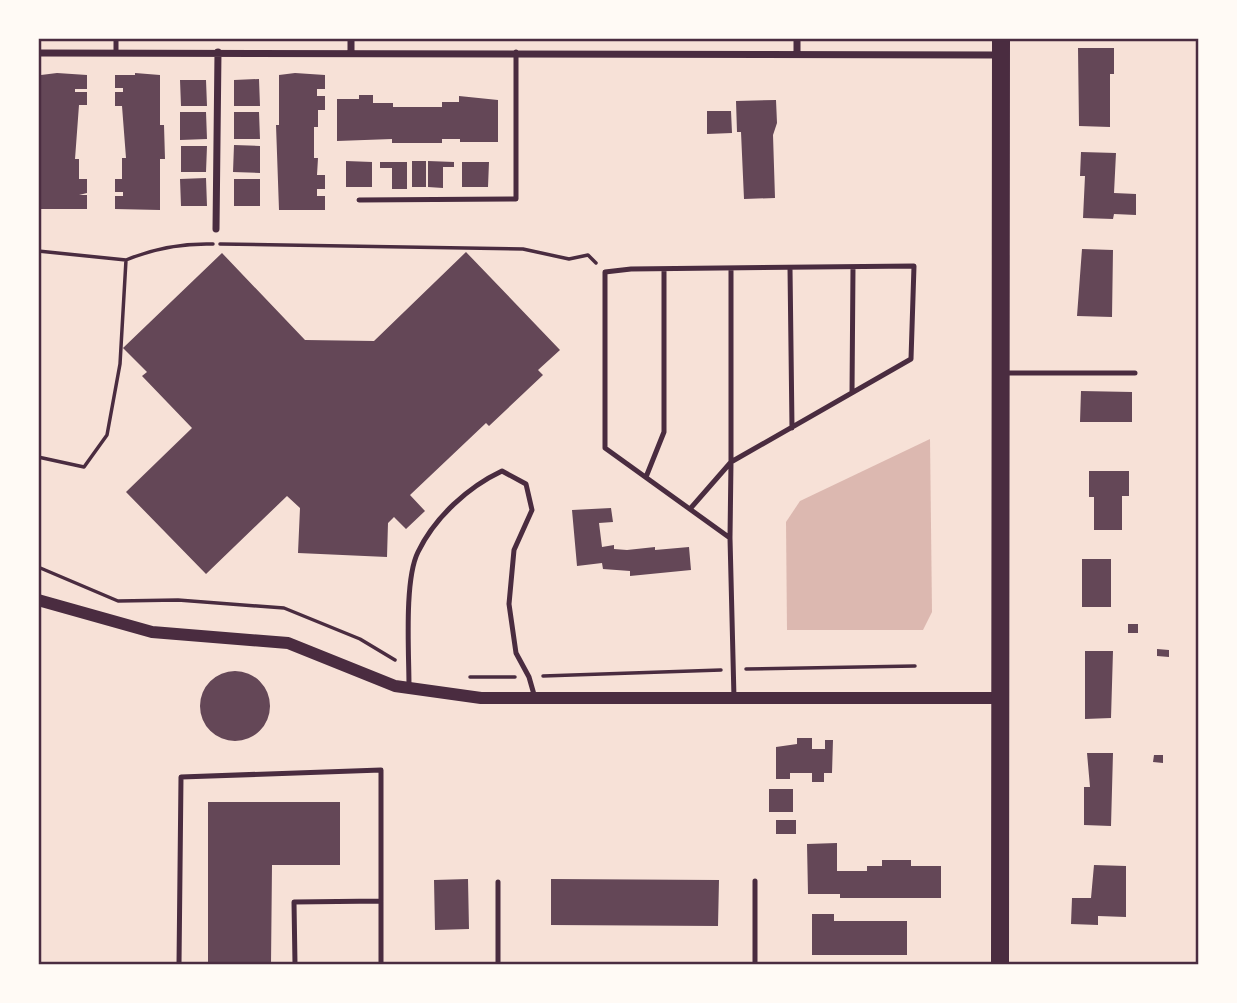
<svg xmlns="http://www.w3.org/2000/svg" width="1237" height="1003" viewBox="0 0 1237 1003" font-family="'DejaVu Sans',sans-serif">
<rect width="100%" height="100%" fill="#f7e1d7"/>
<!-- water -->
<path fill="#dcb8b0" d="M 930,439 L 932,612 L 923,630 L 787,630 L 786,522 L 800,501 Z"/>
<!-- building -->
<path fill="#644757" d="M 1078,48 L 1114,48 L 1114,74 L 1110,74 L 1110,127 L 1079,126 Z
M 57,73 L 87,75 L 87,89 L 75,89 L 75,92 L 87,92 L 87,105 L 79,105 L 75,159 L 79,159 L 79,179 L 87,179 L 87,193 L 79,195 L 87,195 L 87,209 L 41,209 L 38,125 L 41,75 Z
M 135,73 L 160,75 L 160,125 L 164,125 L 165,159 L 160,159 L 160,210 L 115,209 L 115,196 L 123,196 L 123,192 L 115,192 L 115,179 L 122,179 L 122,158 L 126,158 L 122,106 L 115,106 L 115,92 L 123,92 L 123,88 L 115,88 L 115,75 L 135,75 Z
M 295,73 L 325,75 L 325,89 L 317,89 L 317,96 L 325,96 L 325,110 L 318,110 L 318,127 L 314,127 L 314,158 L 318,158 L 317,175 L 325,175 L 325,189 L 317,189 L 317,196 L 325,196 L 325,210 L 279,210 L 276,125 L 279,125 L 279,75 Z
M 259,79 L 260,106 L 234,106 L 234,80 Z
M 180,80 L 206,80 L 207,106 L 181,106 Z
M 359,95 L 373,95 L 373,103 L 393,103 L 393,107 L 442,107 L 442,102 L 459,102 L 459,96 L 498,100 L 498,142 L 460,142 L 460,139 L 442,139 L 442,143 L 392,143 L 392,139 L 337,141 L 337,99 L 359,99 Z
M 776,100 L 777,123 L 773,135 L 775,198 L 744,199 L 741,132 L 737,132 L 736,101 Z
M 707,111 L 731,111 L 732,133 L 707,134 Z
M 180,112 L 206,112 L 207,139 L 180,140 Z
M 234,112 L 259,112 L 260,139 L 234,139 Z
M 234,145 L 260,146 L 260,173 L 233,172 Z
M 181,146 L 207,146 L 206,172 L 181,172 Z
M 1081,152 L 1116,153 L 1114,193 L 1136,194 L 1136,215 L 1114,214 L 1113,219 L 1083,218 L 1085,176 L 1080,176 Z
M 346,161 L 372,162 L 372,187 L 346,187 Z
M 412,161 L 426,161 L 426,187 L 412,187 Z
M 428,161 L 454,162 L 454,167 L 443,167 L 443,188 L 428,187 Z
M 380,162 L 407,162 L 407,189 L 392,189 L 392,168 L 380,168 Z
M 462,162 L 489,162 L 488,187 L 462,187 Z
M 206,178 L 207,206 L 181,206 L 180,179 Z
M 234,179 L 260,179 L 260,206 L 234,206 Z
M 1082,249 L 1113,250 L 1112,317 L 1077,316 Z
M 466,252 L 560,350 L 538,370 L 543,375 L 489,426 L 486,423 L 410,495 L 425,511 L 406,529 L 394,517 L 388,523 L 387,557 L 298,553 L 300,508 L 287,496 L 206,574 L 126,492 L 192,428 L 142,376 L 147,372 L 123,348 L 222,253 L 305,340 L 374,341 Z
M 1081,391 L 1132,392 L 1132,422 L 1080,422 Z
M 1089,471 L 1129,471 L 1129,496 L 1122,496 L 1122,530 L 1094,530 L 1094,497 L 1089,497 Z
M 611,508 L 613,522 L 599,523 L 602,547 L 614,545 L 614,549 L 627,550 L 655,547 L 655,550 L 689,547 L 691,570 L 630,576 L 630,571 L 603,569 L 602,563 L 577,566 L 572,510 Z
M 1082,559 L 1111,559 L 1111,607 L 1082,607 Z
M 1128,624 L 1138,624 L 1138,633 L 1128,633 Z
M 1157,649 L 1169,650 L 1169,657 L 1157,656 Z
M 1085,651 L 1113,651 L 1111,718 L 1085,719 Z
M200 706a35 35 0 1 1 70 0a35 35 0 1 1-70 0Z
M 797,738 L 812,738 L 812,749 L 825,749 L 825,740 L 833,740 L 832,773 L 824,773 L 824,782 L 812,782 L 812,773 L 790,773 L 790,779 L 776,779 L 776,747 L 797,744 Z
M 1087,753 L 1113,753 L 1111,826 L 1084,825 L 1084,787 L 1090,787 Z
M 1154,755 L 1163,755 L 1163,763 L 1153,762 Z
M 769,789 L 793,789 L 793,812 L 769,812 Z
M 208,802 L 340,802 L 340,865 L 272,865 L 271,964 L 208,964 Z
M 776,820 L 796,820 L 796,834 L 776,834 Z
M 837,843 L 837,871 L 867,871 L 867,866 L 882,866 L 882,860 L 911,860 L 911,866 L 941,866 L 941,898 L 840,898 L 840,894 L 808,894 L 807,844 Z
M 1094,865 L 1126,866 L 1126,917 L 1098,916 L 1098,925 L 1071,924 L 1072,898 L 1091,898 Z
M 468,879 L 469,929 L 435,930 L 434,880 Z
M 551,879 L 719,880 L 718,926 L 551,925 Z
M 812,914 L 834,914 L 834,921 L 907,921 L 907,955 L 812,955 Z"/>
<g fill="none" stroke-linecap="round" stroke-linejoin="round">
<!-- path -->
<path stroke="#4a2c40" stroke-width="3.5" d="M 220,244 L 523,249 L 569,259 L 588,255 L 596,263
M 38,251 L 126,260
M 38,457 L 84,467 L 107,435 L 120,364 L 126,260 C 155,248 181,243 213,244
M 38,567 L 118,601 L 178,600 L 284,608 L 360,639 L 395,660
M 746,669 L 915,666
M 543,676 L 721,670
M 470,677 L 515,677"/>
<!-- service -->
<path stroke="#4a2c40" stroke-width="5" d="M 116,38 L 116,52
M 359,200 L 516,199 L 516,52
M 790,268 L 792,428
M 1005,373 L 1135,373
M 852,393 L 853,267
M 646,477 L 664,432 L 664,269
M 690,509 L 731,462 L 731,268
M 730,538 L 731,462 L 911,359 L 914,266 L 631,269 L 605,272 L 605,448 L 730,538 L 734,698
M 409,686 C 409,653 404,580 418,552 C 435,517 468,487 502,471 L 526,484 L 532,510 L 514,550 L 509,604 L 516,653 L 529,677 L 535,698
M 755,881 L 755,964
M 498,882 L 498,964
M 179,964 L 181,777 L 381,770 L 381,964
M 295,964 L 294,902 L 381,901"/>
<!-- minor -->
<path stroke="#4a2c40" stroke-width="7" d="M 351,38 L 351,51
M 797,52 L 797,38
M 38,53 L 1000,55
M 216,229 L 218,52"/>
<!-- tertiary -->
<path stroke="#4a2c40" stroke-width="12" d="M 38,600 L 152,632 L 288,643 L 395,686 L 481,698 L 1001,698"/>
<!-- primary -->
<path stroke="#4a2c40" stroke-width="18" d="M 1000,964 L 1001,38"/>
</g>
<!-- border -->
<rect width="1237" height="1003" fill="none" stroke="#fffaf5" stroke-width="80"/>
<rect x="40" y="40" width="1157" height="923" fill="none" stroke="#4a2c40" stroke-width="2.5"/>
</svg>
